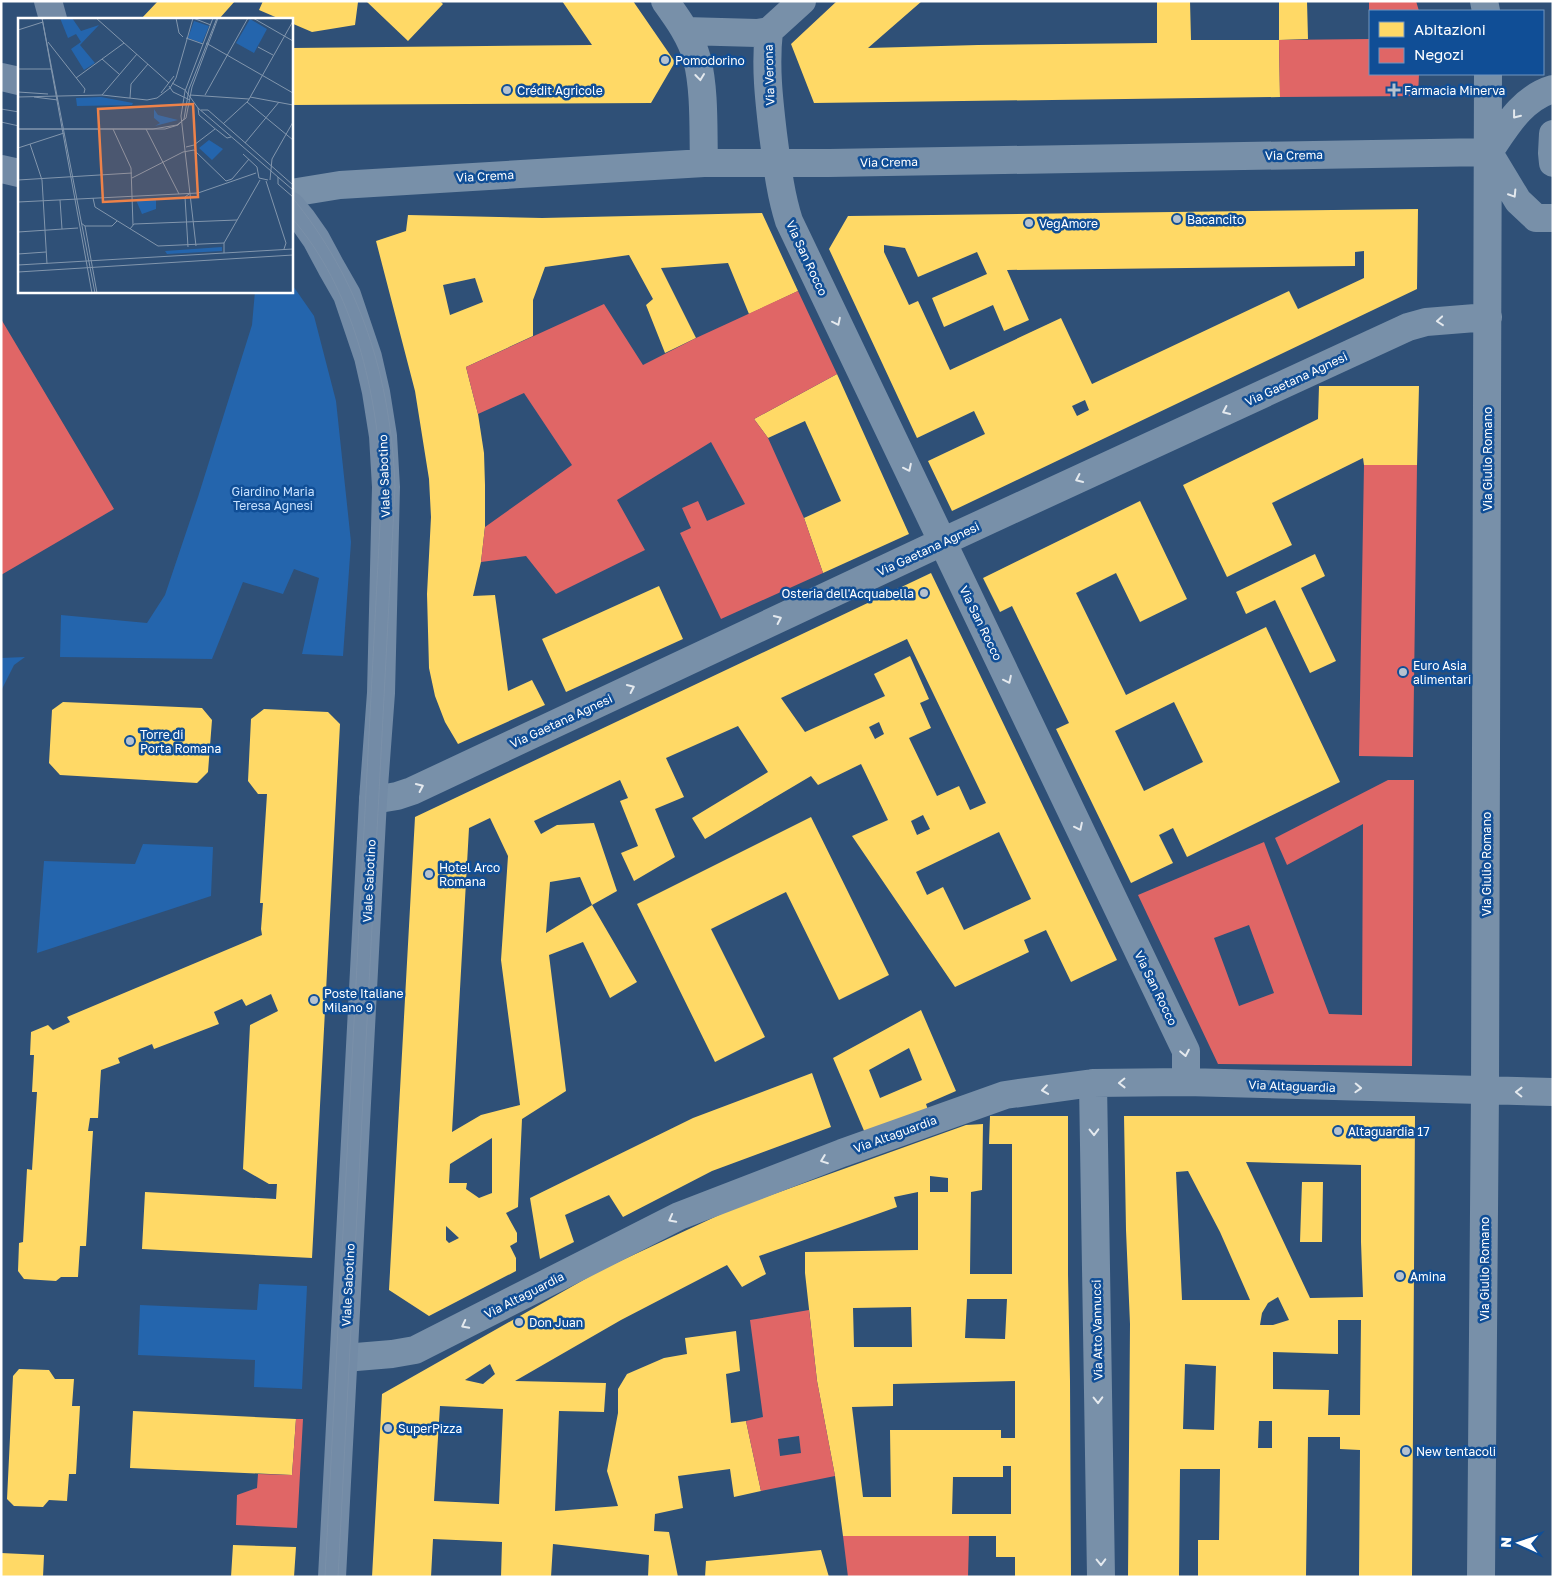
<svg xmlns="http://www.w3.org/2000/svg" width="1554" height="1578" viewBox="0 0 1554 1578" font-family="'Golos Text',sans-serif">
<rect width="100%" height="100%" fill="#2f5077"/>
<!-- green -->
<path fill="#2465ad" d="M 291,283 L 314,316 L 336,401 L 351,542 L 343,656 L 302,654 L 319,578 L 294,569 L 283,594 L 243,582 L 212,659 L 60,657 L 61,615 L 147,623 L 165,595 L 198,497 L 252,325 L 255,291 L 291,291 Z
M 25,657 L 14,665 L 1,691 L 1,658 Z
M 1553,742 L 1553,1034 L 1552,1035 L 1552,1012 Z
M 143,844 L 213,847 L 211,896 L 37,953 L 44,861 L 135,864 Z
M 259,1284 L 307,1286 L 302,1389 L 254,1387 L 255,1360 L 138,1355 L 140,1305 L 257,1310 Z"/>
<!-- homes -->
<path fill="#ffd966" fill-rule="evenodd" d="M 158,1 L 235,1 L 219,19 L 141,19 Z
M 263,1 L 357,1 L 358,2 L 355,25 L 312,32 L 291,23 L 291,19 L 280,19 L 259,10 Z
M 366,1 L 440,1 L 443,4 L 408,41 Z
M 562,1 L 633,1 L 675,62 L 651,103 L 291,105 L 291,48 L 592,45 Z
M 837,1 L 922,1 L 868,48 L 978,45 L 1157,43 L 1157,1 L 1190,1 L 1191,40 L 1279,40 L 1280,97 L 814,103 L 791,44 Z
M 1279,1 L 1307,1 L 1308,39 L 1279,40 Z
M 1418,209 L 1417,289 L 952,511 L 928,461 L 985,434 L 974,411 L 917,438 L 829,249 L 848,216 ZM 884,245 L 905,248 L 918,277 L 977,252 L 987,274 L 932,298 L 944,327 L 993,305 L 1004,331 L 1029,320 L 1007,270 L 1355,266 L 1355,252 L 1364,251 L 1364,278 L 1298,309 L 1289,291 L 1092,384 L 1061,318 L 950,370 L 918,301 L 909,305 L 884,252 ZM 1085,400 L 1089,410 L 1077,416 L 1072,406 Z
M 762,213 L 798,291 L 749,314 L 728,263 L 661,268 L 696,338 L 665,353 L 646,305 L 653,299 L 629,255 L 545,267 L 533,300 L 533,336 L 466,367 L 478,414 L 484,453 L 485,485 L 485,527 L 481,562 L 473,596 L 495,595 L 508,691 L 532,680 L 545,705 L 458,744 L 445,722 L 435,696 L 429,668 L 427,594 L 431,517 L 429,479 L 415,391 L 376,241 L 406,231 L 408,215 L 542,218 ZM 475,278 L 483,302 L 450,315 L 443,285 Z
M 837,374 L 909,534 L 823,573 L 804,518 L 841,501 L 805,421 L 768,438 L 754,419 Z
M 1319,386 L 1419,386 L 1417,465 L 1364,465 L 1363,458 L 1272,503 L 1292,545 L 1227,577 L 1183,485 L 1318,419 Z
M 1140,501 L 1187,599 L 1140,622 L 1116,573 L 1076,593 L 1126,695 L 1266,627 L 1340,782 L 1187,857 L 1173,828 L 1159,835 L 1173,863 L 1131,883 L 1056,729 L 1069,723 L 1012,606 L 1000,612 L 983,578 ZM 1174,702 L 1203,762 L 1144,791 L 1115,731 Z
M 1315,554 L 1325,576 L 1301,588 L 1336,661 L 1310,673 L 1275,600 L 1246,614 L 1236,592 Z
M 931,573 L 1117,960 L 1071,982 L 1046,930 L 1024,940 L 1029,952 L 955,987 L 852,836 L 888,820 L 861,764 L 818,785 L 811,776 L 705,839 L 692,818 L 768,772 L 738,726 L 666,758 L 684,797 L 655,809 L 675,857 L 634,881 L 621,853 L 638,846 L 620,801 L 628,798 L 620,780 L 534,821 L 541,834 L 557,825 L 594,823 L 617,891 L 592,905 L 580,877 L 550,882 L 546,933 L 592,905 L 637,982 L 610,998 L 583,942 L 549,955 L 566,1091 L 522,1119 L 518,1207 L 506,1213 L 517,1233 L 517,1242 L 510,1246 L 516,1258 L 516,1271 L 429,1316 L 389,1290 L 415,817 ZM 907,639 L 986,803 L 970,810 L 959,786 L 937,796 L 909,738 L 931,728 L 920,703 L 929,699 L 910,656 L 874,674 L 885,696 L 805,732 L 781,698 ZM 879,722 L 884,734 L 875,739 L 869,727 ZM 923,815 L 930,829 L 917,835 L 911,821 ZM 490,818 L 508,856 L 501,960 L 520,1105 L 481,1115 L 452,1132 L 469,828 ZM 999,832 L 1031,899 L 964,930 L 943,887 L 927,895 L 916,872 ZM 492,1138 L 492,1193 L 479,1198 L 466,1189 L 467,1183 L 449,1183 L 450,1164 ZM 446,1226 L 459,1238 L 449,1243 L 446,1240 Z
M 659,586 L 683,639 L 566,692 L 542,639 Z
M 63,702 L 202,708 L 212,720 L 208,772 L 197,783 L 60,775 L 49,763 L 52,710 Z
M 264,709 L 328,712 L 340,724 L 312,1258 L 142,1249 L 145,1192 L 276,1199 L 277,1184 L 269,1184 L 243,1169 L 250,1025 L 278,1011 L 271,994 L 246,1006 L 242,999 L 214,1012 L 219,1024 L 154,1049 L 152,1044 L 118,1058 L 120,1063 L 101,1070 L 98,1118 L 90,1118 L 88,1131 L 93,1131 L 86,1246 L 80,1246 L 78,1277 L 61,1277 L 56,1281 L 24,1279 L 18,1271 L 19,1243 L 23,1242 L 27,1169 L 32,1170 L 37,1092 L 32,1092 L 34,1055 L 30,1055 L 31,1032 L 48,1025 L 53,1030 L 70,1022 L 67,1017 L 262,935 L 261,929 L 263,903 L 260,903 L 267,794 L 258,794 L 248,781 L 251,719 Z
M 811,817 L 889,975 L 839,1000 L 786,892 L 711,929 L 765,1037 L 715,1062 L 637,904 Z
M 921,1010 L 956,1091 L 926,1104 L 928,1110 L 865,1133 L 833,1058 ZM 909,1048 L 922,1080 L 880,1098 L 869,1070 Z
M 812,1073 L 831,1127 L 712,1171 L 623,1217 L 609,1195 L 565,1215 L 574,1242 L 540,1259 L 530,1198 L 693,1118 Z
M 990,1116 L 1068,1116 L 1068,1274 L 1070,1381 L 1071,1577 L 1015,1577 L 1015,1557 L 996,1557 L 996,1536 L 843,1536 L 835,1476 L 817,1381 L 805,1273 L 805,1252 L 918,1250 L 918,1192 L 894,1197 L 897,1207 L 759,1256 L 766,1274 L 742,1287 L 727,1265 L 621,1320 L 515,1381 L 606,1383 L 604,1412 L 559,1411 L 555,1511 L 618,1506 L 607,1471 L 618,1413 L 618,1389 L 627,1374 L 664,1358 L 687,1354 L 685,1338 L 736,1331 L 740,1371 L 726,1374 L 731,1423 L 746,1421 L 761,1491 L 734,1497 L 730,1469 L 678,1476 L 683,1508 L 655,1514 L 654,1531 L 669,1532 L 678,1577 L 648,1577 L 649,1555 L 553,1544 L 551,1577 L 501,1577 L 502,1542 L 433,1539 L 431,1577 L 372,1577 L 382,1394 L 601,1270 L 732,1209 L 966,1125 L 983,1124 L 982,1190 L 971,1192 L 970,1274 L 1012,1274 L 1012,1144 L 989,1144 ZM 930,1176 L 948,1178 L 948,1192 L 930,1192 ZM 967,1299 L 1007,1299 L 1005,1339 L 965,1338 ZM 911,1307 L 912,1347 L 854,1347 L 853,1308 ZM 490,1364 L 495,1374 L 483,1384 L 465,1380 ZM 1015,1381 L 1015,1438 L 1001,1438 L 1001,1430 L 890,1430 L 891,1497 L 863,1497 L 852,1407 L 893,1406 L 893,1384 ZM 440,1406 L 503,1409 L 499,1504 L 434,1501 ZM 1003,1466 L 1011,1466 L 1011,1514 L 952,1514 L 953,1477 L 1003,1477 Z
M 1124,1116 L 1415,1116 L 1412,1577 L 1359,1577 L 1360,1450 L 1340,1449 L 1340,1437 L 1308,1437 L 1306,1577 L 1198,1577 L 1198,1540 L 1219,1540 L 1220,1469 L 1180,1469 L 1179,1577 L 1128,1577 L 1130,1324 L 1126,1230 ZM 1246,1162 L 1361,1165 L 1361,1242 L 1363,1297 L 1310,1298 ZM 1188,1171 L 1220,1232 L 1250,1300 L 1182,1300 L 1176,1172 ZM 1278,1297 L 1289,1320 L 1273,1325 L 1260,1325 L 1262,1313 L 1268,1303 ZM 1338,1320 L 1361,1320 L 1360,1415 L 1328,1415 L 1329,1390 L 1273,1389 L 1273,1352 L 1338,1354 ZM 1185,1364 L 1216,1366 L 1214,1430 L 1183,1429 ZM 1259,1421 L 1272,1421 L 1272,1448 L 1258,1448 Z
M 1302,1182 L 1323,1182 L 1322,1242 L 1300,1242 Z
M 19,1369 L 49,1370 L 55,1379 L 74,1379 L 72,1406 L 80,1406 L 76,1474 L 69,1474 L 67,1501 L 49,1500 L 43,1507 L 14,1506 L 7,1499 L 13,1376 Z
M 133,1411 L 296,1419 L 292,1475 L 130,1468 Z
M 233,1545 L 296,1547 L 294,1577 L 231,1577 Z
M 821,1550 L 829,1577 L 705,1577 L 706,1561 Z
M 1,1553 L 44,1555 L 43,1577 L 1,1577 Z"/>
<!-- shops -->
<path fill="#e06666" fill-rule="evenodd" d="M 1369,1 L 1416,1 L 1419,11 L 1369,11 Z
M 1370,39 L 1370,74 L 1419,74 L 1418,96 L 1280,97 L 1279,40 Z
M 798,291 L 837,374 L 754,419 L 768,438 L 804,518 L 823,573 L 721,619 L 680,533 L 691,528 L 682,508 L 698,501 L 707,521 L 745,504 L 711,442 L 617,500 L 645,550 L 556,594 L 526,556 L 481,562 L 485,527 L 572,465 L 524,393 L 478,414 L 466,367 L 604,304 L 643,365 L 696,338 Z
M 1,319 L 114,509 L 1,575 Z
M 1364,465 L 1417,465 L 1413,757 L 1359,756 Z
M 1388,780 L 1414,780 L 1412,1066 L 1218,1064 L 1138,895 L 1264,842 L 1329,1014 L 1362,1015 L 1363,824 L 1287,865 L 1275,838 ZM 1249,925 L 1274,993 L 1239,1006 L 1214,938 Z
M 809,1310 L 817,1381 L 835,1476 L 761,1491 L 746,1421 L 763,1417 L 750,1320 ZM 799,1436 L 801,1453 L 780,1456 L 778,1439 Z
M 296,1419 L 303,1419 L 297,1528 L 236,1525 L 237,1495 L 257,1488 L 258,1474 L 292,1475 Z
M 843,1536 L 969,1536 L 968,1577 L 848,1577 Z"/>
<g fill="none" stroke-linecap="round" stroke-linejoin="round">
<!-- street -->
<path stroke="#7890a9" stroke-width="28" d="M 665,1 C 678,19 691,37 697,59 C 705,91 703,130 704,163
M 802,1 L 769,31 C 765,66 769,100 773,134 C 777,164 780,193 789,221 L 1186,1051 L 1186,1082
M 1484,1 L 1486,11
M 685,31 L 757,33 L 769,31
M 1553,134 L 1552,153 L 1553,163
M 1489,152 C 1506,127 1522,98 1553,89
M 1489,153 L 1518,201 L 1536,218 L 1553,218
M 291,193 L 340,185 L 704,163 L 829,163 L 1489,152
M 373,800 L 397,796 L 412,791 L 942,542 L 1408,327 L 1426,322 L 1488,317
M 1093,1083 L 1101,1577
M 344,1358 L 392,1354 L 415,1350 L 679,1216 L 842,1153 L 1005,1095 L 1093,1083 L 1186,1082 L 1553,1092
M 1481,1577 L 1485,1091 L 1488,74"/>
<!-- secondary -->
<path stroke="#738ba6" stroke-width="28" d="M 48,1 L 53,19
M 1,77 L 19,81
M 1,169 L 19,173
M 291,206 L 302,219 L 316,239 L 331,267 L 347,295 L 368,357 L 376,392 L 383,436 L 386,487 L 381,693 L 373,800 L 332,1577"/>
<!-- tram -->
<path stroke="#7a90a9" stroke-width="1" d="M 1,109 L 19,112
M 1,122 L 19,126
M 291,196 C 361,280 391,379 395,487 L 338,1577
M 291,217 C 355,290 377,393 382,486 L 325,1577"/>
</g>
<!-- one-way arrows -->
<defs><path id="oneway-chevron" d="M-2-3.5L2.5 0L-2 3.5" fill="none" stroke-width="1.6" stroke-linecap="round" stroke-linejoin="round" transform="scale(1.25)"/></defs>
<g stroke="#e4e9ee">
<use href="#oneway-chevron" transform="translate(700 77) rotate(83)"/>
<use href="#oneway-chevron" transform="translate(1516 115) rotate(128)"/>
<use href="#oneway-chevron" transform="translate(1513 194) rotate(58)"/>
<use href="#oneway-chevron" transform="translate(1440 321) rotate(175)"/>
<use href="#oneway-chevron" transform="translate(837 322) rotate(64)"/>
<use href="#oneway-chevron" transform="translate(1226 411) rotate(155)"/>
<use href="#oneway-chevron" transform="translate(908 468) rotate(64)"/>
<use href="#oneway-chevron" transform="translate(1079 479) rotate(155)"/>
<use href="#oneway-chevron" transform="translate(778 619) rotate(-25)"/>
<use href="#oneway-chevron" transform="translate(1008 680) rotate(64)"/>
<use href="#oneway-chevron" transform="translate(631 688) rotate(-25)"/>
<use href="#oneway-chevron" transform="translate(420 787) rotate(-25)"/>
<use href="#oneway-chevron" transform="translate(1079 827) rotate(64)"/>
<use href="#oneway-chevron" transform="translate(1185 1053) rotate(79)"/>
<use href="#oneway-chevron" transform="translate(1122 1083) rotate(179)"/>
<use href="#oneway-chevron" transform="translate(1358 1088) rotate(2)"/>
<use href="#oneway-chevron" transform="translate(1045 1090) rotate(172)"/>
<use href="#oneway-chevron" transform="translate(1519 1092) rotate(-179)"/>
<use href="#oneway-chevron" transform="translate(1094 1132) rotate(89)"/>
<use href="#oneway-chevron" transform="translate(824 1160) rotate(159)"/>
<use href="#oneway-chevron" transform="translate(672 1219) rotate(152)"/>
<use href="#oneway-chevron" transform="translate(465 1325) rotate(153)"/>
<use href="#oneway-chevron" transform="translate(1098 1400) rotate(89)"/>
<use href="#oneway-chevron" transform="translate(1101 1562) rotate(89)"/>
</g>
<!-- markers -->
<g fill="#b6c2cf" stroke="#104e96" stroke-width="2">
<circle cx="665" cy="60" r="5"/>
<circle cx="507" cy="90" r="5"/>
<path d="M1391.5 82.5h5v5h5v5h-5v5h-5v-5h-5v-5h5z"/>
<circle cx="1177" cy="219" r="5"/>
<circle cx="1029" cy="223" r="5"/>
<circle cx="924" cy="593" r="5"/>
<circle cx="1403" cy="672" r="5"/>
<circle cx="130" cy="741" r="5"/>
<circle cx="429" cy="874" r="5"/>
<circle cx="314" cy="1000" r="5"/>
<circle cx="1338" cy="1131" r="5"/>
<circle cx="1400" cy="1276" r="5"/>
<circle cx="519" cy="1322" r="5"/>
<circle cx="388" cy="1428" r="5"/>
<circle cx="1406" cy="1451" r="5"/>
</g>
<g text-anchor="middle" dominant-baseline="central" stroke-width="5" stroke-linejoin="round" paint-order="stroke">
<!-- poi labels -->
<g font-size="12" fill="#fff" stroke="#104e96" text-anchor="start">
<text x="675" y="60">Pomodorino</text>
<text x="517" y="90">Crédit Agricole</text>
<text x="1404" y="90">Farmacia Minerva</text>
<text x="1187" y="219">Bacancito</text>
<text x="1039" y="223">VegAmore</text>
<text x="914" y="593" text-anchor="end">Osteria dell'Acquabella</text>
<text x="1413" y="665">Euro Asia<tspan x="1413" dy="14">alimentari</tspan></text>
<text x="140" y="734">Torre di<tspan x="140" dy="14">Porta Romana</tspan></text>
<text x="439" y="867">Hotel Arco<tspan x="439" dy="14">Romana</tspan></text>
<text x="324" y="993">Poste Italiane<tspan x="324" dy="14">Milano 9</tspan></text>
<text x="1348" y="1131">Altaguardia 17</text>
<text x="1410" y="1276">Amina</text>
<text x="529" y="1322">Don Juan</text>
<text x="398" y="1428">SuperPizza</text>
<text x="1416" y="1451">New tentacoli</text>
</g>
<!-- street labels -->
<g font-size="12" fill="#fff" stroke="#104e96">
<text transform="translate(769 75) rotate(-92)">Via Verona</text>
<text transform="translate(1294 155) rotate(-1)">Via Crema</text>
<text transform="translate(889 162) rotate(-1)">Via Crema</text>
<text transform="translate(485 176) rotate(-3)">Via Crema</text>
<text transform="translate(807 258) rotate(65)">Via San Rocco</text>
<text transform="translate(1296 379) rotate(-25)">Via Gaetana Agnesi</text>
<text transform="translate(1487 459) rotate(-90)">Via Giulio Romano</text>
<text transform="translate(384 476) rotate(-92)">Viale Sabotino</text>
<text transform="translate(928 549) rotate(-25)">Via Gaetana Agnesi</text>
<text transform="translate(981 623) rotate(64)">Via San Rocco</text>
<text transform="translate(561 721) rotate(-25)">Via Gaetana Agnesi</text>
<text transform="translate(1486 864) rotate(-90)">Via Giulio Romano</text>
<text transform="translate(369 881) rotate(-87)">Viale Sabotino</text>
<text transform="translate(1156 988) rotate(64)">Via San Rocco</text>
<text transform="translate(1292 1086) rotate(2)">Via Altaguardia</text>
<text transform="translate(895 1134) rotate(-20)">Via Altaguardia</text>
<text transform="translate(1484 1269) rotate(-90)">Via Giulio Romano</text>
<text transform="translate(348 1285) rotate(-87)">Viale Sabotino</text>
<text transform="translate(524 1295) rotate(-27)">Via Altaguardia</text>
<text transform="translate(1097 1330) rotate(-91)">Via Atto Vannucci</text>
</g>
<!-- park labels -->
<g font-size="12" fill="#c7e1fe" stroke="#104e96">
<text x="273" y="491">Giardino Maria<tspan x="273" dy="14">Teresa Agnesi</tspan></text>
</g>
</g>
<!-- overview -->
<g transform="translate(18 18)">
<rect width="275" height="275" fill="#2f5077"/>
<path d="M 42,0 L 54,0 L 63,13 L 81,7 L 62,27 L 77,45 L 66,52 L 53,31 L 63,24 L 58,16 L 50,20 ZM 232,1 L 249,11 L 236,35 L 218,25 ZM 176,3 L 191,8 L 184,25 L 170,20 ZM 83,79 L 115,85 L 114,87 L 59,88 L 58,80 ZM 136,91 L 140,97 L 160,102 L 137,108 L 142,105 L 136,100 ZM 191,122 L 205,131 L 194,142 L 181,130 ZM 138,181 L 138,191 L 124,196 L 118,182 ZM 204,229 L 204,233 L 149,236 L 147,233 Z" fill="#2465ad"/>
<path fill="none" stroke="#8296ad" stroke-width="1" d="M 24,0 L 74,275M 24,0 L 77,275M 78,0 L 151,65M 158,0 L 161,15 L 165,19M 175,0 L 193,7M 235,0 L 275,23M 0,12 L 25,4M 168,20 L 185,26M 30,24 L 67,71 L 66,75M 188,25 L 275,75M 240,29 L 255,37M 84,41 L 101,56M 0,51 L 34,51M 58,60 L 106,25M 154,65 L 167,72 L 180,90 L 275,172M 151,68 L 155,74 L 172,82M 0,74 L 30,76M 143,75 L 156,58M 84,77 L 119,36M 172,77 L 231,81M 187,77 L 230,0M 0,79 L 84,77 L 129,82 L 139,80 L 152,70 L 158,60 L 175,0M 16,79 L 40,82M 232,79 L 275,87M 112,80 L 113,66 L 130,46M 229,84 L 275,122M 180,90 L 181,97 L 195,109 L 209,120 L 213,119M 183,92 L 190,92 L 275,167M 205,106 L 230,83 L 275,3M 0,111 L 135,111 L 159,107 L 168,100 L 174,69 L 200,0M 0,111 L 147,111 L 160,107 L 166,101 L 171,71 L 199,0M 95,111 L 113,150 L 115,207M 128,111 L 161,176M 227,125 L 261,84M 12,126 L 24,162 L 29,246M 168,129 L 176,127 L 197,111M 0,130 L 46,115M 176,132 L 208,163 L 214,161 L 231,141M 225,136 L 239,149M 239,149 L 241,160 L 250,162M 260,159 L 260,166 L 275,179M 114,160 L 165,134 L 176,132M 0,162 L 114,155M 252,162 L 254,141 L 275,104M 248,163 L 268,225 L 266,231M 75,180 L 77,189 L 140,228 L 206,225M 42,182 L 44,211M 0,184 L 180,175 L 238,155M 63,205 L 67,208 L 79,275M 67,208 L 94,208 L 99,203M 112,211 L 116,206 L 219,202M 0,214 L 60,210M 178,228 L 163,98 L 167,73 L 195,0M 170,229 L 167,179 L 171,176M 206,235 L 206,225 L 242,162M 0,236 L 28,234M 0,247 L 275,231M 0,254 L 275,237"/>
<path fill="#ee8249" fill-opacity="0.15" stroke="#ee8249" stroke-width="2.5" d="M 175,86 L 180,179 L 85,184 L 80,91 Z"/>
<rect width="275" height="275" fill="none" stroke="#fff" stroke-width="2.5"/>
</g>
<!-- border -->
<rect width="1554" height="1578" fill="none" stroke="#ffffff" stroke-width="5"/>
<!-- legend -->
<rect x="1369" y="10" width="175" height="65" fill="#104e96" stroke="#7095c0"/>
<rect x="1379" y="22" width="25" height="15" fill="#ffd966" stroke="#7095c0"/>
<text x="1414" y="35" font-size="15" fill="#ffffff">Abitazioni</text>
<rect x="1379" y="48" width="25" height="15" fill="#e06666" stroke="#7095c0"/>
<text x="1414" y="60" font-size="15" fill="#ffffff">Negozi</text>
<!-- north arrow -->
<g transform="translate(1519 1543) rotate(273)" stroke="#104e96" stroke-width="4" paint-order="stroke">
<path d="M0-4L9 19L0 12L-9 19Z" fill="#ffffff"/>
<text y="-8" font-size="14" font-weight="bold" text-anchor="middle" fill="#ffffff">N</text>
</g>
</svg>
